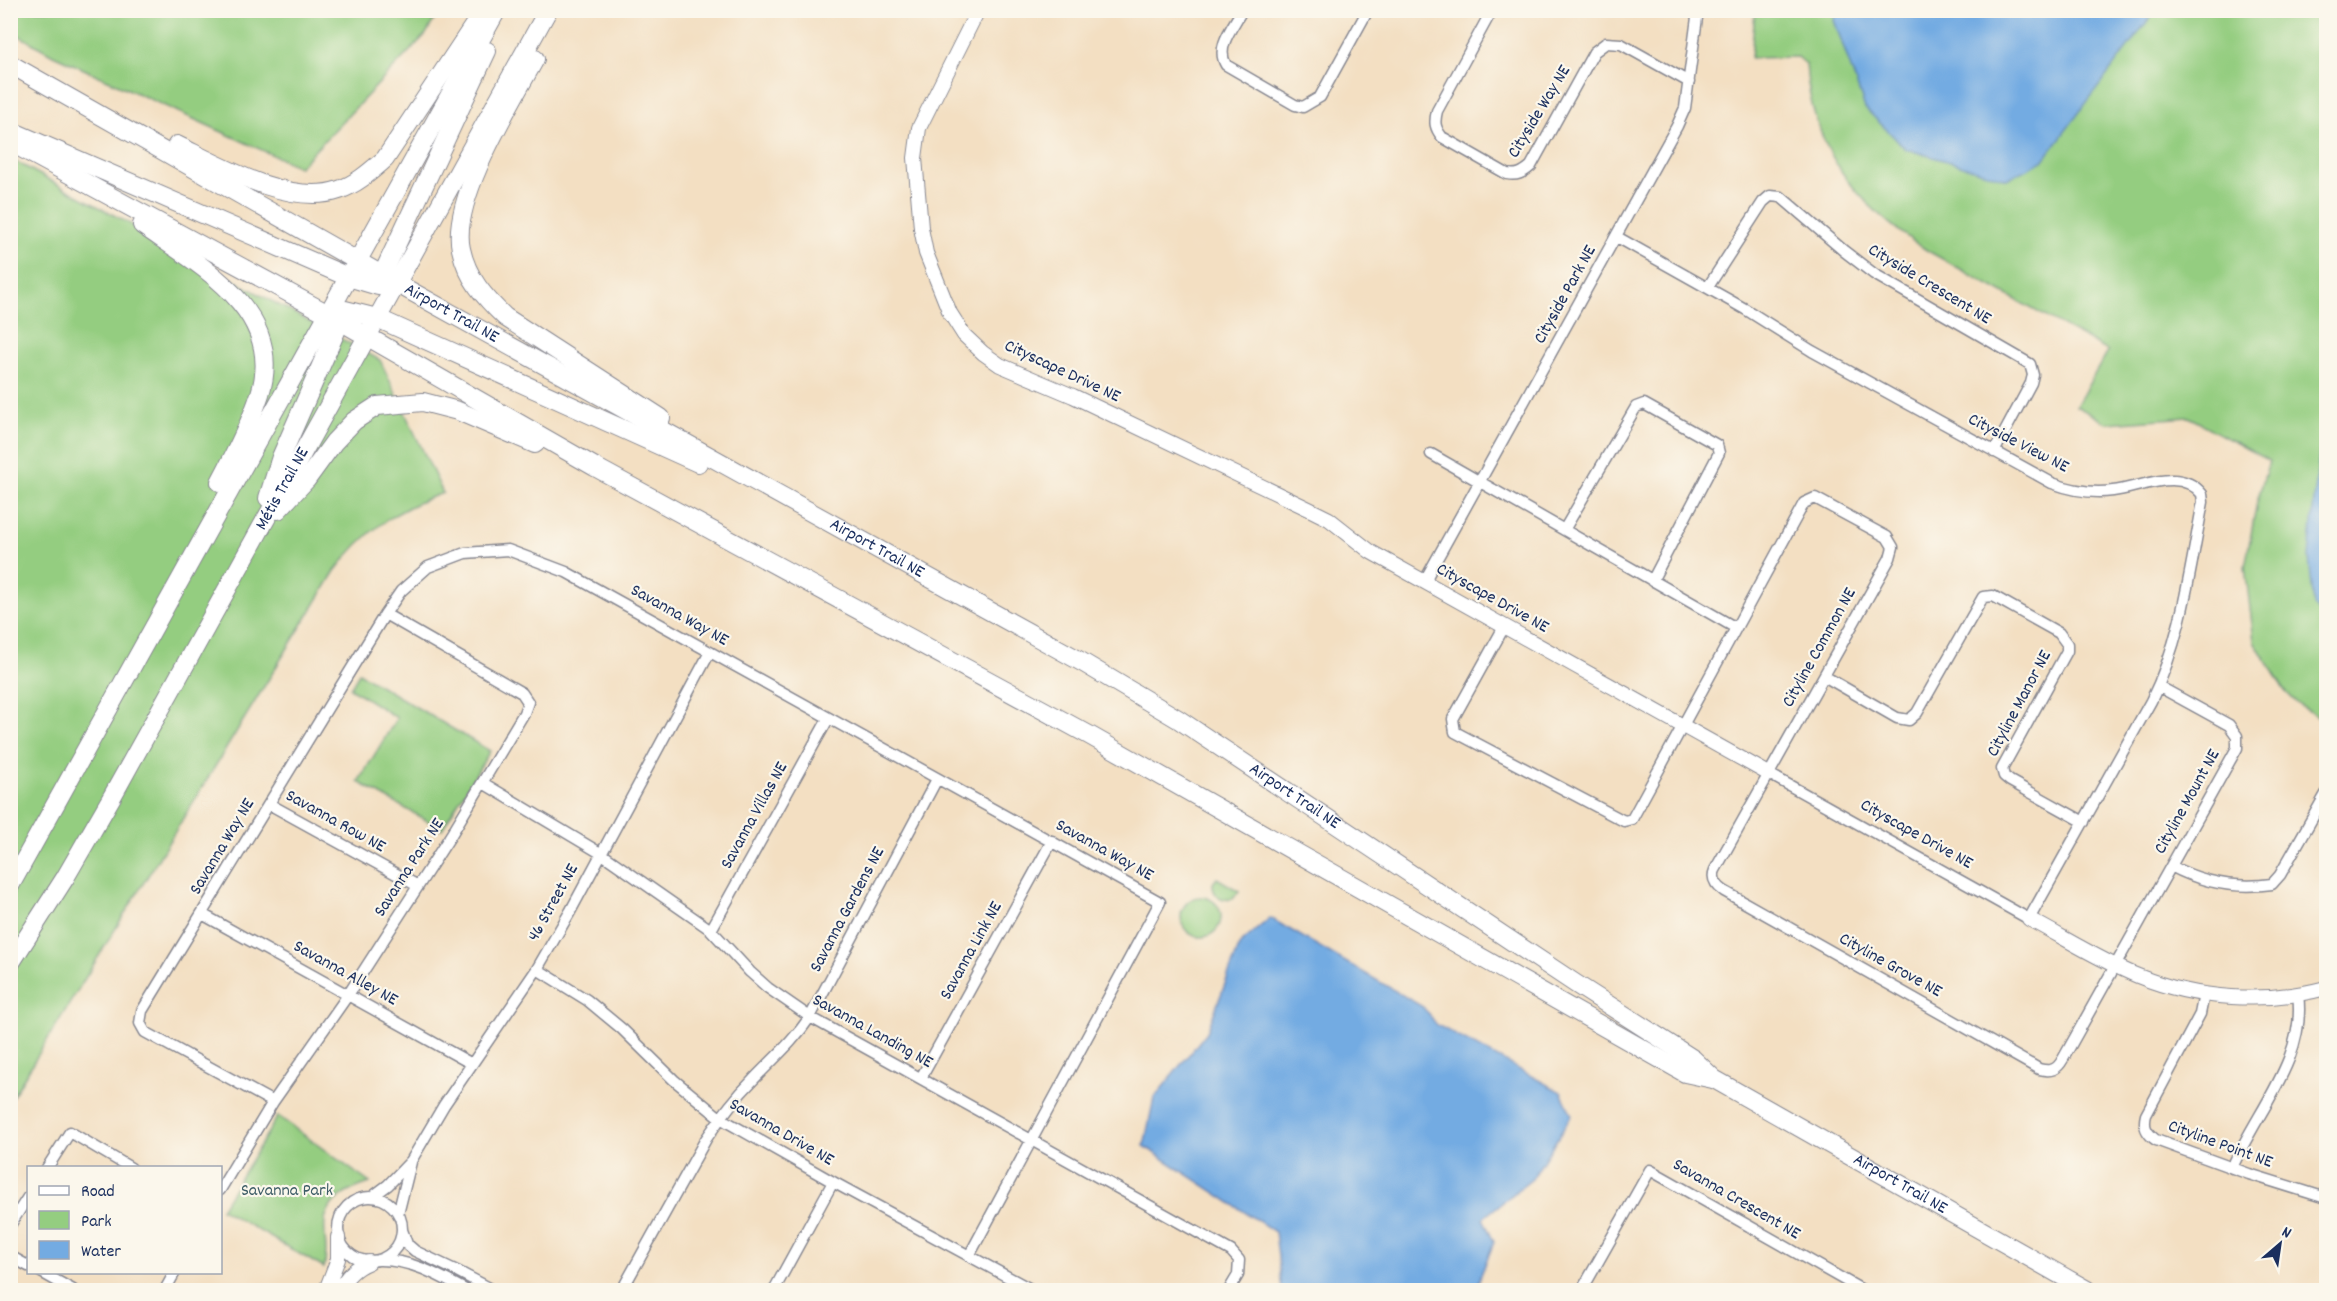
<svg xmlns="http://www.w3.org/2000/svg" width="2337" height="1301" viewBox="0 0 2337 1301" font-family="Dekko,sans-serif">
<rect width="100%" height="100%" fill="#fbf7ec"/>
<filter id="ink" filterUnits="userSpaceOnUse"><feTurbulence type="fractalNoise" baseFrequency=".0167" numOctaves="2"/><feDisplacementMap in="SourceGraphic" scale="12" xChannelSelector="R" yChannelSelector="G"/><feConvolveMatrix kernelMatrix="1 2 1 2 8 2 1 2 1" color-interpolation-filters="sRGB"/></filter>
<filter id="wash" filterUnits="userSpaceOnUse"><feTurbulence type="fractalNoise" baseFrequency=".008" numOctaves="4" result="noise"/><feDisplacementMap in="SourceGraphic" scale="24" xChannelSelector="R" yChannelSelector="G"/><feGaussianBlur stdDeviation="1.35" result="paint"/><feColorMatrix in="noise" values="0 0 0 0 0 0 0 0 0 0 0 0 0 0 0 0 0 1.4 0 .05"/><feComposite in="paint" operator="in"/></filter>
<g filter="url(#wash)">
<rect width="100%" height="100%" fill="#f3dfc2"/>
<!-- green -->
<path fill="#94cd80" stroke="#587e6f" stroke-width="1.5" d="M 11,10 L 439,10 L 439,11 L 426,34 L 299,167 L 53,55 L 11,31 Z
M 1755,11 L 2326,11 L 2326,721 L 2300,706 L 2285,691 L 2254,641 L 2245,567 L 2257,502 L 2269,461 L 2189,417 L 2107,423 L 2076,406 L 2108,351 L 1928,251 C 1858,207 1811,150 1806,64 L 1798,57 L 1751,58 Z
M 11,159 L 380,360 L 443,493 C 396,509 365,531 335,571 L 11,1099 Z
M 359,673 L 490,751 L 442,829 L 358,782 L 397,718 L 350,688 Z
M 1217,878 L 1239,891 L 1233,899 C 1222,901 1212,896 1213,883 Z
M1181 917a20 20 0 1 1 40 0a20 20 0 1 1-40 0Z
M 278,1116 L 370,1183 C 352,1189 328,1198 325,1221 C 323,1238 329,1249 324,1268 L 221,1209 Z"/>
<!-- water -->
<path fill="#73abe2" stroke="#476da0" stroke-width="1.5" d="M 1837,11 L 2155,10 L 2155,11 L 2043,161 L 2007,179 L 1906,149 L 1865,108 L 1834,20 Z
M 2326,416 L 2326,624 L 2314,605 L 2309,558 L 2314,500 L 2323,427 Z
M 1270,918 L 1423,1007 L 1437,1025 L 1561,1092 L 1572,1115 L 1532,1179 L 1483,1218 L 1494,1242 L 1475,1290 L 1282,1290 L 1275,1232 L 1144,1146 L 1154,1098 L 1207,1032 L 1240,944 Z"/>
</g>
<g filter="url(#ink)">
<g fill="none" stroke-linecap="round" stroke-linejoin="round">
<defs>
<path id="minor" d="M 1242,10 C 1233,27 1215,47 1226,65 L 1295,105 L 1303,107 L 1320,97 L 1368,10
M 1492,10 L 1437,111 C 1434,123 1435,128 1442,137 L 1507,174 C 1517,176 1523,173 1531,166 L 1594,52 L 1606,43 L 1621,44 L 1689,82
M 1617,237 L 1745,309 L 1812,351 L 2052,483 C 2071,490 2092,494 2113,491 C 2141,488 2180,466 2202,494 L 2203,502 C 2190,569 2182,639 2151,701 L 2029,919 L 1769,774
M 1708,287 L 1763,202 L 1770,196 L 1781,197 L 1844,251 L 1874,274 L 2030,364 L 2033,375 L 2031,383 L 1994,452
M 1431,454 L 1736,628
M 1564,530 L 1636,407 L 1644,404 L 1717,445 L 1719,453 L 1652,581
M 1424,582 L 1677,126 L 1685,108 L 1698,10
M 1504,627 L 1453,719 L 1455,732 L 1624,821 L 1632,819 L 1804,503 L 1815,498 L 1887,537 L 1893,547 L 1890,558 L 1715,870 C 1711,879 1717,886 1724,891 L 2039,1069 C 2051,1072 2057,1070 2063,1059 L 2237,748 L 2237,736 L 2229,725 L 2158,686
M 1824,676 L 1897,718 L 1909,720 L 1917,713 L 1983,597 L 1993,596 L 2059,633 L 2067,644 L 2067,651 L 2002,769 L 2004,776 L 2010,781 L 2084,822
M 483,783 L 602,854 L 711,930 L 750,972 L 768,988 L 810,1017 L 1231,1251 L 1239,1260 L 1238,1275 L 1229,1290
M 269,804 L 418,886
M 2171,866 C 2203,883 2236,889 2272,884 L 2280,875 L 2326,794
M 202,914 L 472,1064
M 711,930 L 828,719
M 537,969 L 587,1000 L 622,1029 L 674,1080 L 720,1118 L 833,1182 L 1032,1290
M 2204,994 L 2200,1014 L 2146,1115 C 2143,1126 2146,1133 2156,1140 L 2249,1174 L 2326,1198
M 921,1078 L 1052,841
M 273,1102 L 145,1032 L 140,1023 L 142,1011 L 385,614 L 401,591 L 428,567 L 465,553 L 508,550 L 566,572 L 1160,902 L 969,1256
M 47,1168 L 70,1132 L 131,1168
M 2232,1168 C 2256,1112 2307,1058 2298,995
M 220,1190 L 273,1102 L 348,995 L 451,835 L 524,713 L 528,702 L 522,693 L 385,614
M 372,1197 L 388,1185 L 411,1161 L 444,1105 L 537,969 L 570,912 L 710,652
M338 1229a32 32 0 1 1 64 0a32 32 0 1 1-64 0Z
M 398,1214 L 411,1162
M 10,1225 L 28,1197
M 402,1230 L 407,1244 L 415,1251 L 457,1271 L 493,1290
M 10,1256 L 28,1266
M 380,1260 C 412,1260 438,1275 465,1290
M 41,1272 L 73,1290
M 165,1290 L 175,1272
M 622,1290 L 706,1139 C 720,1118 735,1098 753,1080 C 774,1058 793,1042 810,1017 L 937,779
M 774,1290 L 833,1182
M 1582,1290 L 1650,1170 L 1862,1290"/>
<path id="tertiary" d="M 978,10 L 919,128 L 915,158 L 921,228 L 926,253 L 950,313 L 964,335 L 983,353 L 1000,365 L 1073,396 L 1309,509 L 1329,519 L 1371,552 L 1769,774
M 2029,919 C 2065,938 2101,961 2138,976 C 2197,1000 2266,1004 2326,988
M 326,1290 L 338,1259 L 338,1237
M 339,1290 C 347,1276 354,1268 369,1262"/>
<g id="primary">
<path d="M 535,59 C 511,103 450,200 461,249 C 467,278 485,298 505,317 L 661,418"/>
<path id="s1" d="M 10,64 L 396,283 L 1082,662 L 1178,719 L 1576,984 L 1693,1059 L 1714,1079 L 2087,1290"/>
<path d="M 16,133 L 348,277 L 378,286 L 396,283"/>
<path d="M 10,142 L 328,314 L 595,467 L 1089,735 L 1685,1073 L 1713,1079"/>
<path d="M 177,145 C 220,166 290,207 339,190 C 357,184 371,171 385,159 L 484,10"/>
<path d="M 142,225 C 199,265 286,311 260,394 C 250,425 235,454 220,482"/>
<path d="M 378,284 L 487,51"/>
<path d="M 328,314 L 345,310 L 377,318 L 698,463"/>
<path d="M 268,498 L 281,457 L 344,313"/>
<path d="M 278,510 L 307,479 L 334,442 L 354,421 L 377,406 L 423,402 L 458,411 L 535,444"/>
<path d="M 10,886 L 497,10"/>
<path id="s2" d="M 10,964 L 65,878 L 113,795 L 548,10"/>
</g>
</defs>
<!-- minor casing -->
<use href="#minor" stroke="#878790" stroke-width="13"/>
<!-- tertiary casing -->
<use href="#tertiary" stroke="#878790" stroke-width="16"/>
<!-- primary casing -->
<use href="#primary" stroke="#878790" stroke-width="20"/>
<!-- minor -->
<use href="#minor" stroke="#fff" stroke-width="10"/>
<!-- tertiary -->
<use href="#tertiary" stroke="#fff" stroke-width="14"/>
<!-- primary -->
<use href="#primary" stroke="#fff" stroke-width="18"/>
</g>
</g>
<g text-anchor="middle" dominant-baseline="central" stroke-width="4.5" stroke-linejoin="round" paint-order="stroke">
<!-- street labels -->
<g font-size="18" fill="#1b2f5e" stroke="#fbf7ec">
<text transform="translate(1540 112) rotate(-59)">Cityside Way NE</text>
<text transform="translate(1929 285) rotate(31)">Cityside Crescent NE</text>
<text transform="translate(1566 295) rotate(-61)">Cityside Park NE</text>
<text stroke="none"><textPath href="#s1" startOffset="507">Airport Trail NE</textPath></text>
<text transform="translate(1062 372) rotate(25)">Cityscape Drive NE</text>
<text transform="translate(2018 444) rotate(27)">Cityside View NE</text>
<text stroke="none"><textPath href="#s2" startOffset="548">Métis Trail NE</textPath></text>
<text stroke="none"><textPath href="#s1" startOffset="993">Airport Trail NE</textPath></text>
<text transform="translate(1492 599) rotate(29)">Cityscape Drive NE</text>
<text transform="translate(679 616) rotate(29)">Savanna Way NE</text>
<text transform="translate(1820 648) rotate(-61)">Cityline Common NE</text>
<text transform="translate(2020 704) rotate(-62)">Cityline Manor NE</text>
<text stroke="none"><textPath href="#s1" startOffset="1479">Airport Trail NE</textPath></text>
<text transform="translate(2188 802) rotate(-61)">Cityline Mount NE</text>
<text transform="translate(755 816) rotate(-61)">Savanna Villas NE</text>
<text transform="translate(335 822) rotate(29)">Savanna Row NE</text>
<text transform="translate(1916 835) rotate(29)">Cityscape Drive NE</text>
<text transform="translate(223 847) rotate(-59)">Savanna Way NE</text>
<text transform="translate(1104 851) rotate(29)">Savanna Way NE</text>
<text transform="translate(410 868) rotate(-57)">Savanna Park NE</text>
<text transform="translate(554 903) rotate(-61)">46 Street NE</text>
<text transform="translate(848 910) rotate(-62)">Savanna Gardens NE</text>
<text transform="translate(972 951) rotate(-61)">Savanna Link NE</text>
<text transform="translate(1890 966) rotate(29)">Cityline Grove NE</text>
<text transform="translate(345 974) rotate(29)">Savanna Alley NE</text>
<text transform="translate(872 1032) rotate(29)">Savanna Landing NE</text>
<text transform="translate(781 1133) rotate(30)">Savanna Drive NE</text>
<text transform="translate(2220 1145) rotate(20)">Cityline Point NE</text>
<text stroke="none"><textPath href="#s1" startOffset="2199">Airport Trail NE</textPath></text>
<text transform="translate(1736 1200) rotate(30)">Savanna Crescent NE</text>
</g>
<!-- park labels -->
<g font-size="18" fill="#3f5e68" stroke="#fbf7ec">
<text x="287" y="1191">Savanna Park</text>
</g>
</g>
<!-- margin -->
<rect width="2337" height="1301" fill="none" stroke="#fbf7ec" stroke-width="36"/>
<!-- legend -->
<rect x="27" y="1166" width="195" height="108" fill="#fbf7ec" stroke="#a1a7b3" stroke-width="1.5"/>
<rect x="39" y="1186" width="30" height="9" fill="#ffffff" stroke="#a1a7b3" stroke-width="1.5"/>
<text x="81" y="1196" font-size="18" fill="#1b2f5e">Road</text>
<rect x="39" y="1211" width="30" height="18" fill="#94cd80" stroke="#a1a7b3" stroke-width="1.5"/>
<text x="81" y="1226" font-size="18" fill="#1b2f5e">Park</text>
<rect x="39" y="1241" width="30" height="18" fill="#73abe2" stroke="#a1a7b3" stroke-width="1.5"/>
<text x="81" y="1256" font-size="18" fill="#1b2f5e">Water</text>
<!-- north arrow -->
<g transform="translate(2280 1244) rotate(29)" stroke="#fbf7ec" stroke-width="4.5" paint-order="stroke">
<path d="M0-4.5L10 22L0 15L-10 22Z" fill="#1b2f5e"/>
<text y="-9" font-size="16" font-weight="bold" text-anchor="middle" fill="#1b2f5e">N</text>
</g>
</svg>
